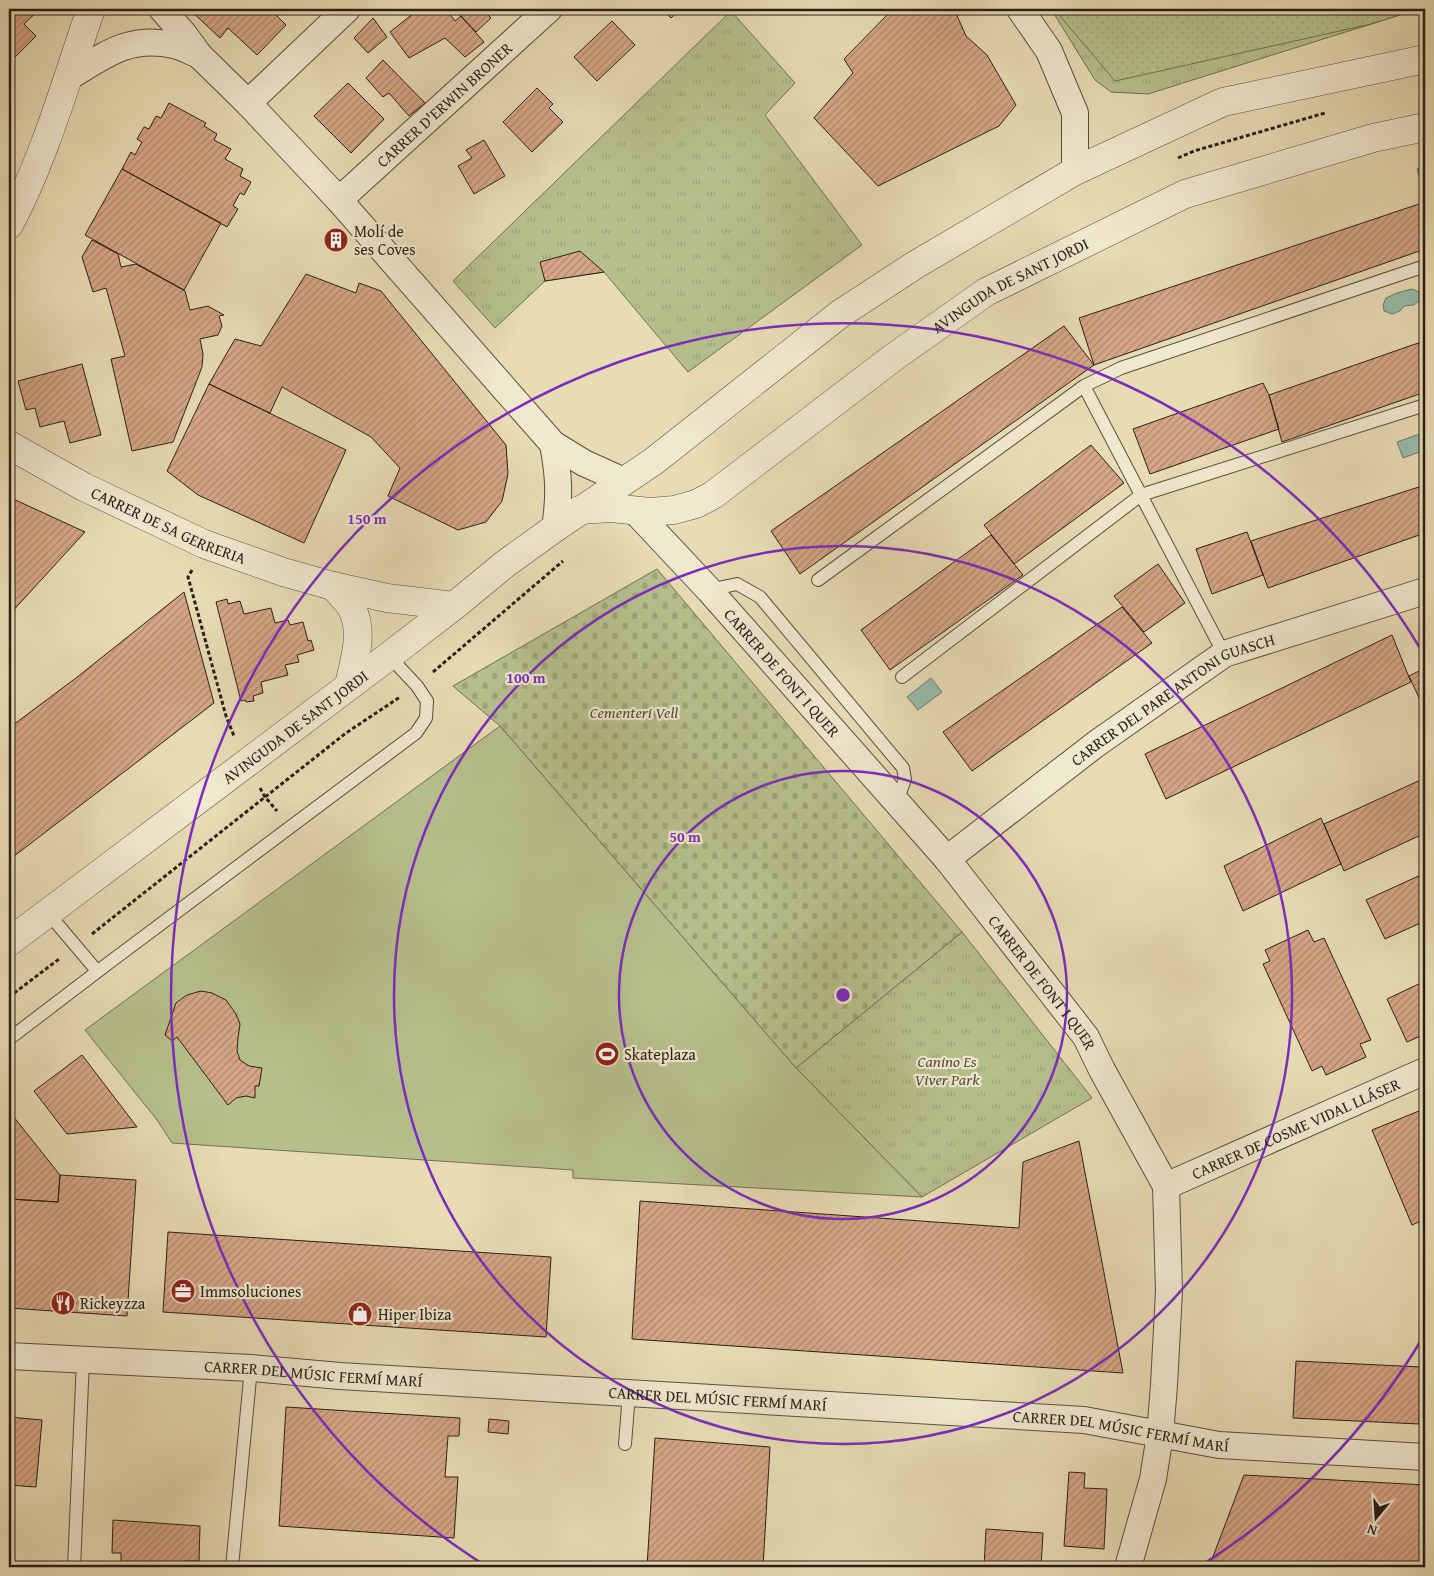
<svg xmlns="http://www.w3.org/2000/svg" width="1434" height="1576" viewBox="0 0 1434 1576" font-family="'Gentium Book Plus',serif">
<defs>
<pattern id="grass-tufts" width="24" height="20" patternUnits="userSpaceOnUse" patternTransform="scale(1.25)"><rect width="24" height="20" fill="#b6c08d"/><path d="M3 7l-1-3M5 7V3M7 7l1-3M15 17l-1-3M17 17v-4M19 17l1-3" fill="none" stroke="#9ca579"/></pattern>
<pattern id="cemetery-stones" width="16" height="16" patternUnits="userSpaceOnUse" patternTransform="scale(1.25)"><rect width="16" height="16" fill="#b6c08d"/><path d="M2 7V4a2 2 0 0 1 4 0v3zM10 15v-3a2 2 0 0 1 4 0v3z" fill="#9ca579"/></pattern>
<pattern id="garden-dots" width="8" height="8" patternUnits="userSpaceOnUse" patternTransform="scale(1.25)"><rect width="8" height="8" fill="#b6c08d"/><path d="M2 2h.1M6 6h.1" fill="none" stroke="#9ca579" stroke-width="1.8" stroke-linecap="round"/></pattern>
<pattern id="building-hatch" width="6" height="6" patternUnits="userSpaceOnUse" patternTransform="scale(1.25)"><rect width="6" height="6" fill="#d7a686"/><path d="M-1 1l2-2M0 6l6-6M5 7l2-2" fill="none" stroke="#ae876d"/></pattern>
</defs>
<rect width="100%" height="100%" fill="#e8dcb5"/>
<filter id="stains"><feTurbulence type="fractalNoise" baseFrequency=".004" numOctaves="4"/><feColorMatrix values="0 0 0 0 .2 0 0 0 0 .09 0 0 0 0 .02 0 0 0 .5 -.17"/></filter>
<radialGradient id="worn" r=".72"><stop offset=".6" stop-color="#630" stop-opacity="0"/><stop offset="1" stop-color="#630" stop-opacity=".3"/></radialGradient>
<!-- grass -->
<path fill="url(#grass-tufts)" stroke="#707052" d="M 1051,9 L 1419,9 L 1148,94 L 1111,92 L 1095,80 Z
M 731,11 L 795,83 L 765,115 L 862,245 L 688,372 L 604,272 L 545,281 L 495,328 L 453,281 Z
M 962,932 L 1092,1098 L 922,1197 L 796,1068 Z"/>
<!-- cemetery -->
<path fill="url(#cemetery-stones)" stroke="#707052" d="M 657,569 L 962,932 L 796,1068 L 500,726 L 453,686 Z"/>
<!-- garden -->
<path fill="url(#garden-dots)" stroke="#707052" d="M 1054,9 L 1419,9 L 1371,24 L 1115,81 Z"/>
<!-- pitch -->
<path fill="#b6c08d" stroke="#707052" d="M 500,726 L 796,1068 L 922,1197 L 573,1178 L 573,1170 L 172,1143 L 157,1120 L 85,1030 Z"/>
<!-- water -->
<path fill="#97bcab" stroke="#6b7d6f" d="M 1425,167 L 1425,199 L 1417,169 Z
M 1412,289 L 1419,292 L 1420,300 L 1414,305 L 1404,306 L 1400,311 L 1392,314 L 1384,311 L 1383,305 L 1386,298 L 1397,293 Z
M 1425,432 L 1425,450 L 1403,458 L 1397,442 Z
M 931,678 L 942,692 L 918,710 L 907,697 Z"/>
<!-- building -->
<path fill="url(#building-hatch)" stroke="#291f16" d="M 9,9 L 39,10 L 24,24 L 36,36 L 9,63 Z
M 189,9 L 270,9 L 286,25 L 257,55 L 228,28 L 220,38 Z
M 419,9 L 446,9 L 455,21 L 461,16 L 484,42 L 465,57 L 445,38 L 409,58 L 390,32 Z
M 460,9 L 482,9 L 491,18 L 476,32 L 457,12 Z
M 662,9 L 681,9 L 671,18 Z
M 893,9 L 954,9 L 966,36 L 987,55 L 1016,105 L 999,126 L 878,186 L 814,118 L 853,73 L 844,59 Z
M 373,18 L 387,37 L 368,53 L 354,38 Z
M 612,21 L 635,45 L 597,81 L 574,57 Z
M 383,60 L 425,103 L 409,116 L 389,93 L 383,97 L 366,78 Z
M 348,83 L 384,119 L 351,153 L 314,116 Z
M 537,88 L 553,104 L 549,108 L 563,122 L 532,152 L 503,122 Z
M 169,103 L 206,123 L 204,126 L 217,134 L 214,140 L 231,149 L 225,159 L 243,169 L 240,176 L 251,182 L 244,195 L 240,193 L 233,206 L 238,209 L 227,227 L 122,169 L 131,152 L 135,155 L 142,142 L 137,139 L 144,127 L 149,129 L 156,116 L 161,118 Z
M 484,140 L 505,176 L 474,194 L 458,166 L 472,158 L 466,150 Z
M 122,169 L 221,223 L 184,290 L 85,235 Z
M 1425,202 L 1425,249 L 1094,365 L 1079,318 Z
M327 241a9 9 0 1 1 18 0a9 9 0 1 1-18 0Z
M 92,240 L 118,254 L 121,267 L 136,264 L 185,291 L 190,310 L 208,306 L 224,315 L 219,316 L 222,326 L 218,335 L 200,339 L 203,354 L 202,367 L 173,442 L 132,451 L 111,359 L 125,356 L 106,288 L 93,292 L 82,257 Z
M 580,251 L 604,272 L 545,281 L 540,262 Z
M 306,274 L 356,293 L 359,283 L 381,291 L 506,445 L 508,474 L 502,501 L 486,522 L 458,530 L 388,496 L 400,468 L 371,437 L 282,387 L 270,413 L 209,384 L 235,339 L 261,346 Z
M 1064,326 L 1094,365 L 800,574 L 771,531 Z
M 1424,341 L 1425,392 L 1282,442 L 1269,395 Z
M 82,364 L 101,435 L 70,443 L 64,421 L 40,427 L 35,408 L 26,410 L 18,381 Z
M 1263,383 L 1269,395 L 1279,429 L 1150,474 L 1133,429 Z
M 209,384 L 346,450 L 304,543 L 198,495 L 167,471 Z
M 1091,445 L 1124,483 L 1014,564 L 984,525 Z
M 1425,485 L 1425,533 L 1268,588 L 1251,541 Z
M 9,497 L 85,532 L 9,615 Z
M 1247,532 L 1263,575 L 1212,594 L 1196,549 Z
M 991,535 L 1023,575 L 890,670 L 861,630 Z
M 1158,564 L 1185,603 L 1144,632 L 1114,596 Z
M 184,592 L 214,703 L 9,860 L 9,728 L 76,678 Z
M 227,599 L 228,604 L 240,601 L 244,614 L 271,608 L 275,623 L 288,620 L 290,625 L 303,622 L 308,641 L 311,640 L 314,650 L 297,655 L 299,662 L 285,665 L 288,675 L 261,682 L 263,693 L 253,696 L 254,701 L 246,702 L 245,700 L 241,701 L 216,602 Z
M 1122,607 L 1152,643 L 972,771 L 943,732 Z
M 1392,635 L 1411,682 L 1166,799 L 1145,754 Z
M 1425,668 L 1425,711 L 1409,676 Z
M 1425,778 L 1425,833 L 1344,871 L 1324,824 Z
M 1321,818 L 1341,864 L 1243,911 L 1224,866 Z
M 1425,873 L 1425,921 L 1385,939 L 1366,900 Z
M 1308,930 L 1314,942 L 1324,938 L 1371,1040 L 1360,1044 L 1366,1057 L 1326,1075 L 1322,1066 L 1312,1071 L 1263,964 L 1270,961 L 1265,950 Z
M 1425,981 L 1425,1034 L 1407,1042 L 1387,999 Z
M 201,991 L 212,993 L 226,1000 L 236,1014 L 240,1024 L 238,1038 L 237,1051 L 240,1060 L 249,1066 L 262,1068 L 259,1086 L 255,1086 L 255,1098 L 246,1096 L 236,1098 L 228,1105 L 177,1037 L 172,1041 L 165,1035 L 176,1003 L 187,995 Z
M 82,1055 L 137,1127 L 67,1134 L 34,1091 Z
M 1424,1109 L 1425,1112 L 1425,1219 L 1412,1225 L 1372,1130 Z
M 9,1111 L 60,1175 L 58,1202 L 9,1199 Z
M 1079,1141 L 1123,1373 L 632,1339 L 640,1201 L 1019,1228 L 1023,1162 Z
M 60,1175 L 136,1180 L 127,1316 L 9,1308 L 9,1199 L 58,1202 Z
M 168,1232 L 551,1257 L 546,1337 L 163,1312 Z
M 1296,1361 L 1421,1367 L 1419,1424 L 1293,1418 Z
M 286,1407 L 460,1418 L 459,1436 L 448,1436 L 445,1477 L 458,1477 L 454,1538 L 279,1526 Z
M 9,1417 L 42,1420 L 36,1487 L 9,1485 Z
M 489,1419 L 509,1421 L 508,1434 L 488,1432 Z
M 655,1438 L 770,1447 L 763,1567 L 647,1567 Z
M 1069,1472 L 1085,1473 L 1084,1488 L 1107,1489 L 1104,1549 L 1064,1546 Z
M 1244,1475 L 1425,1485 L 1425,1567 L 1209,1567 Z
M 113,1520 L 200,1526 L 199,1561 L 185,1561 L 185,1567 L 121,1567 L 121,1553 L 112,1553 Z
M 986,1529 L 1043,1533 L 1041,1567 L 984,1567 Z
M 384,1562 L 409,1563 L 409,1567 L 384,1567 Z"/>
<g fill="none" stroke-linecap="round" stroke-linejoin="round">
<defs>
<path id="service" d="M 1084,386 L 1121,368 L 1425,266
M 818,580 L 1084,386 L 1224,654
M 709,590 L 737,584 L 760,597 L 903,768 L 905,779 L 897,802
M 902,677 L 1141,495 L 1425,405
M 48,913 L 97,971
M 9,1039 L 106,965 L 416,733 L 426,718 L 427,701 L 417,686 L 389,656
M 625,1444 L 629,1393
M 74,1567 L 83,1360
M 232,1567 L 251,1368"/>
<g id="minor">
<path d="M 162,9 L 183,33 L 199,55 L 248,103 L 339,200 L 553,444 L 584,463 L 624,481"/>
<path d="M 1020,9 L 1049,51 L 1075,113 L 1075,171"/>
<path d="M 69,77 C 105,55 129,35 174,45 C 183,47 191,52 199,55"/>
<path d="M 248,103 L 347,9"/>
<path id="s1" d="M 339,200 L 549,9"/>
<path d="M 553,444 C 559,477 560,495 555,528"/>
<path id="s2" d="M 634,510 L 709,590 L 947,859 L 1086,1037 L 1102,1070 L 1166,1186 L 1169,1291 L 1164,1385 L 1160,1435 L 1153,1479 L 1128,1567"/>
<path id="s3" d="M 947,859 L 1096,744 L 1224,654 L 1425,591"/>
<path id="s4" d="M 1166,1186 L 1425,1071"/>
<path id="s5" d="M 9,1356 L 251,1368 L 340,1376 L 1084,1420 L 1219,1445 L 1425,1457"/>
</g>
<g id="tertiary">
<path d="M 9,225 C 45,157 66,81 91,9"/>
<path id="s6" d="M 9,445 L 84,487 L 204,544 L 283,572 L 333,586 L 387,598 L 454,606"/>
<path id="s7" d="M 580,510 L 611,508 L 650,512 L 674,510 L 696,504 L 713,495 L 894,357 L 986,292 L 1185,194 L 1373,138 L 1425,127"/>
<path d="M 333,586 C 339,593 346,599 351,607 C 365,631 354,661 349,685"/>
<path id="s8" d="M 9,942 L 389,656 L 454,606 L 505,564 L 555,528 L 654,461 L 840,314 L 915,265 L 1075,171 L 1223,102 L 1425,59"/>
</g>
</defs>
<!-- service casing -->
<use href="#service" stroke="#594e3e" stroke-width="14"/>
<!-- minor casing -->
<use href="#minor" stroke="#594e3e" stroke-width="28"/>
<!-- tertiary casing -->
<use href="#tertiary" stroke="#594e3e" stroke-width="29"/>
<!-- path -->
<path stroke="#291f16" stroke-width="3" stroke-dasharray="4 2.5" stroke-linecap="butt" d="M 1178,158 L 1194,151 L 1325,113
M 192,570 L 188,577 L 226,716 L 234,736
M 433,672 L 563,561
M 260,788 L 265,797 L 277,811
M 92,934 L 346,733 L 400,697
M 9,997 L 59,959"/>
<!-- service -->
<use href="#service" stroke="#f0e8cf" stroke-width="12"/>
<!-- minor -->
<use href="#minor" stroke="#f0e8cf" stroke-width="26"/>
<!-- tertiary -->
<use href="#tertiary" stroke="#f0e8cf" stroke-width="28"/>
</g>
<!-- distance rings -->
<g fill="none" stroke="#7b2cbf" stroke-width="2.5">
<circle cx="843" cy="995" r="224"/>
<circle cx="843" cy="995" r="449"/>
<path d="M1423 1337A673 673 0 0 1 1200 1566M486 1566A673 673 0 1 1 1423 653"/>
</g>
<!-- icons -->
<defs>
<symbol id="building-disc" viewBox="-11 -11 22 22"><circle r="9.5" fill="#8f2418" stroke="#f0e8cf"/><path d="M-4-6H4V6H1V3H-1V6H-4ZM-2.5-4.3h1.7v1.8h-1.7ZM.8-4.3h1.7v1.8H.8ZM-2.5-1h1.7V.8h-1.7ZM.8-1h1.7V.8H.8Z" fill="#fff"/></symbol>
<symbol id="stadium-disc" viewBox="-11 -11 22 22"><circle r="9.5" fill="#8f2418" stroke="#f0e8cf"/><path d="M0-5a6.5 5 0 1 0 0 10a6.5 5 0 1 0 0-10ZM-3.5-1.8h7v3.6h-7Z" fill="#fff"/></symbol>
<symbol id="office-disc" viewBox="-11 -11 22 22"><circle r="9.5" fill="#8f2418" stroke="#f0e8cf"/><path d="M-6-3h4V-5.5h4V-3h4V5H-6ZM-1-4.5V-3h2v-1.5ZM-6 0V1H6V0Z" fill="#fff"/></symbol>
<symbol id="restaurant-disc" viewBox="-11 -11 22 22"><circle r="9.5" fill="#8f2418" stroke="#f0e8cf"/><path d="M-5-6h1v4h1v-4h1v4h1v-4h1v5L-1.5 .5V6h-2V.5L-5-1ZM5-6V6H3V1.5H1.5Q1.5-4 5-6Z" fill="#fff"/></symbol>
<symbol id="shop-disc" viewBox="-11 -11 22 22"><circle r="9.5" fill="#8f2418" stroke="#f0e8cf"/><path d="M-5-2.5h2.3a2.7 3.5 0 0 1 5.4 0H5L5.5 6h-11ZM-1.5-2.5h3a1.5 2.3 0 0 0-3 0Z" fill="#fff"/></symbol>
</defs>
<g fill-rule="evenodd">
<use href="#building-disc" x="322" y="226" width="28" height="28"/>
<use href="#stadium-disc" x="593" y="1040" width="28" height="28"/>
<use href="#office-disc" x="169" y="1277" width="28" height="28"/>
<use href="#restaurant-disc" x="49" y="1289" width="28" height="28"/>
<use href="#shop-disc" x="346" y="1300" width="28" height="28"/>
</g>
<g text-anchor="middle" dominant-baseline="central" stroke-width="4.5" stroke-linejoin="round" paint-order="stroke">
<!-- street labels -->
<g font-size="16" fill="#291f16" stroke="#f0e8cf">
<text stroke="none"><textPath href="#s1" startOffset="142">CARRER D'ERWIN BRONER</textPath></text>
<text stroke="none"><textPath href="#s7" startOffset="501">AVINGUDA DE SANT JORDI</textPath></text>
<text stroke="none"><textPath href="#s6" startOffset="179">CARRER DE SA GERRERIA</textPath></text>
<text stroke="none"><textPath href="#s2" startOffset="220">CARRER DE FONT I QUER</textPath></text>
<text stroke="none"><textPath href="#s3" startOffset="278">CARRER DEL PARE ANTONI GUASCH</textPath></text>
<text stroke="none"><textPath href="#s8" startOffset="358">AVINGUDA DE SANT JORDI</textPath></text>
<text stroke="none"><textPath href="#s2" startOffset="625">CARRER DE FONT I QUER</textPath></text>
<text stroke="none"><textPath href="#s4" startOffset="142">CARRER DE COSME VIDAL LLÁSER</textPath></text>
<text stroke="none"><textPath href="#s5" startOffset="305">CARRER DEL MÚSIC FERMÍ MARÍ</textPath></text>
<text stroke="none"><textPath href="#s5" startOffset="710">CARRER DEL MÚSIC FERMÍ MARÍ</textPath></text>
<text stroke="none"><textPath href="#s5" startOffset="1115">CARRER DEL MÚSIC FERMÍ MARÍ</textPath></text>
</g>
<!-- poi labels -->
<g font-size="16" fill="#291f16" stroke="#f0e8cf" text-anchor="start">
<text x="354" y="231">Molí de<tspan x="354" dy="18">ses Coves</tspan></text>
<text x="624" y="1054">Skateplaza</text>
<text x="200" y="1291">Immsoluciones</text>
<text x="80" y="1303">Rickeyzza</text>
<text x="378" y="1314">Hiper Ibiza</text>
</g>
<!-- park labels -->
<g font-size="16" font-style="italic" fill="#534f3a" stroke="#f0e8cf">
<text x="634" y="712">Cementeri Vell</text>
<text x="947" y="1061">Canino Es<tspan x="947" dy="18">Viver Park</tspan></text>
</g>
</g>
<circle cx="843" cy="995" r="8" fill="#7b2cbf" stroke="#f0e8cf" stroke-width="2.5"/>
<g font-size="15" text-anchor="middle" font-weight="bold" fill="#7b2cbf" stroke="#f0e8cf" stroke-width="4.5" stroke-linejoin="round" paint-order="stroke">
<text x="367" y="524">150 m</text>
<text x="526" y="683">100 m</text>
<text x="685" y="842">50 m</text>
</g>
<!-- margin -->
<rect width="1434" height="1576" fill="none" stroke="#e8dcb5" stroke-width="30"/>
<rect x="10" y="10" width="1414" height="1556" fill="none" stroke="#291f16" stroke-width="2.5"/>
<rect x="15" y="15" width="1404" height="1546" fill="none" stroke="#291f16"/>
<!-- north arrow -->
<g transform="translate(1376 1518) rotate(198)" stroke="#f0e8cf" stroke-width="4" paint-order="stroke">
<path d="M0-4L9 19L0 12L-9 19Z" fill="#291f16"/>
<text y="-8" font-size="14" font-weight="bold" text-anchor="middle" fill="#291f16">N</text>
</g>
<rect width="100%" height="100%" filter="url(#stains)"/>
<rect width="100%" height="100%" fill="url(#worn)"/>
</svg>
